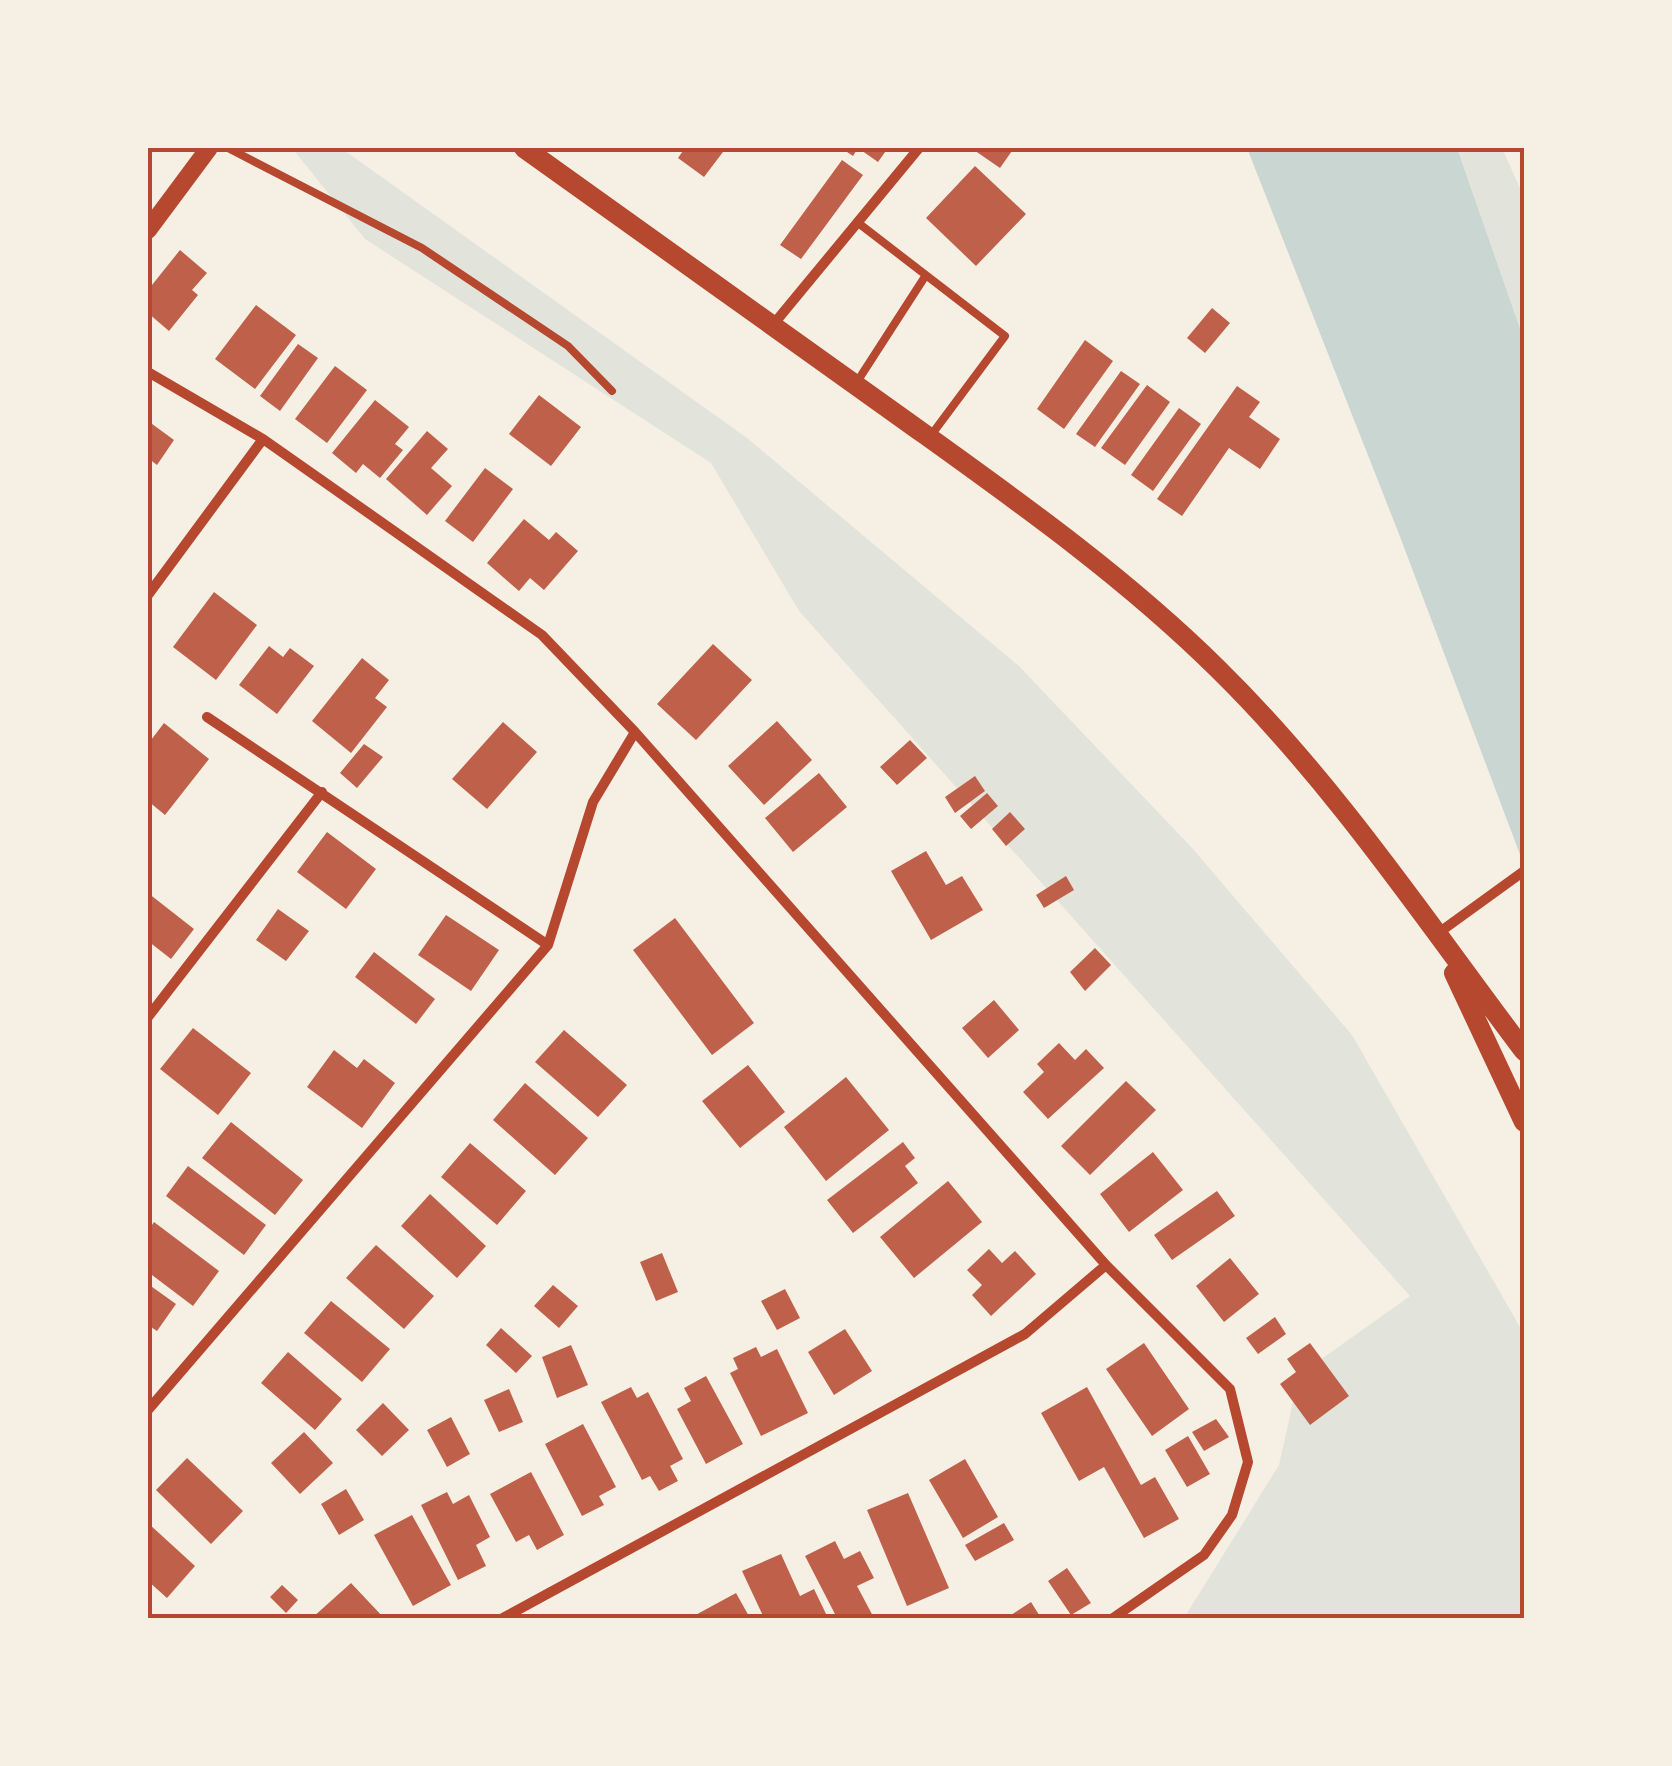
<svg xmlns="http://www.w3.org/2000/svg" width="1672" height="1766" viewBox="0 0 1672 1766" font-family="'Open Sans',sans-serif">
<rect width="100%" height="100%" fill="#f6efe4"/>
<!-- green -->
<path fill="#e2e4dc" d="M 292,148 L 341,148 L 747,438 L 1019,666 L 1193,849 L 1352,1035 L 1524,1334 L 1524,1618 L 1184,1618 L 1279,1465 L 1299,1375 L 1410,1296 L 799,611 L 711,463 L 365,239 Z
M 1457,148 L 1502,148 L 1524,197 L 1524,340 Z"/>
<!-- water -->
<path fill="#c9d6d2" d="M 1247,148 L 1457,148 L 1524,340 L 1524,865 L 1399,534 Z"/>
<!-- building -->
<path fill="#bf614a" d="M 685,148 L 726,148 L 704,177 L 678,158 Z
M 841,148 L 888,148 L 878,162 L 858,148 L 853,156 Z
M 971,148 L 1014,148 L 1000,168 Z
M 842,160 L 863,175 L 801,259 L 780,245 Z
M 975,166 L 1026,214 L 976,266 L 926,218 Z
M 180,250 L 207,273 L 192,290 L 198,295 L 169,331 L 148,313 L 148,290 Z
M 256,305 L 296,335 L 255,389 L 215,359 Z
M 1212,308 L 1230,323 L 1205,353 L 1187,338 Z
M 1085,340 L 1113,361 L 1064,429 L 1037,409 Z
M 298,344 L 318,358 L 280,411 L 260,396 Z
M 335,366 L 367,390 L 327,443 L 295,419 Z
M 1121,371 L 1140,384 L 1095,447 L 1076,434 Z
M 1147,385 L 1170,402 L 1125,465 L 1101,448 Z
M 1237,386 L 1260,402 L 1249,417 L 1280,439 L 1260,469 L 1229,448 L 1182,516 L 1157,499 Z
M 539,395 L 581,427 L 551,466 L 509,434 Z
M 375,400 L 409,427 L 395,444 L 403,450 L 380,478 L 363,464 L 356,473 L 332,453 Z
M 1179,408 L 1201,424 L 1153,491 L 1131,475 Z
M 148,421 L 174,440 L 157,465 L 148,458 Z
M 427,431 L 448,449 L 431,468 L 452,486 L 427,515 L 386,479 Z
M 485,468 L 513,489 L 473,542 L 445,521 Z
M 524,519 L 549,540 L 556,532 L 578,551 L 544,590 L 530,578 L 519,591 L 487,563 Z
M 214,592 L 257,625 L 216,680 L 173,647 Z
M 713,644 L 752,680 L 696,740 L 657,704 Z
M 269,646 L 283,657 L 290,648 L 314,666 L 277,714 L 239,685 Z
M 362,658 L 389,680 L 375,698 L 387,707 L 351,753 L 312,721 Z
M 777,721 L 812,760 L 764,805 L 728,766 Z
M 503,722 L 537,752 L 487,809 L 452,779 Z
M 164,723 L 209,759 L 165,815 L 148,801 L 148,744 Z
M 910,740 L 927,758 L 897,785 L 880,767 Z
M 364,744 L 383,757 L 357,788 L 340,773 Z
M 819,773 L 847,807 L 793,852 L 765,818 Z
M 975,776 L 985,791 L 955,813 L 945,797 Z
M 987,793 L 998,806 L 971,829 L 960,816 Z
M 1010,812 L 1025,829 L 1006,846 L 992,829 Z
M 327,832 L 376,869 L 346,909 L 297,872 Z
M 926,851 L 946,885 L 962,876 L 983,910 L 931,940 L 891,871 Z
M 1066,876 L 1074,890 L 1044,908 L 1036,895 Z
M 148,893 L 194,929 L 171,959 L 148,941 Z
M 278,909 L 309,931 L 286,961 L 256,940 Z
M 446,915 L 499,950 L 471,991 L 418,955 Z
M 675,918 L 754,1023 L 712,1055 L 633,950 Z
M 1095,948 L 1111,965 L 1085,991 L 1070,972 Z
M 374,952 L 435,999 L 416,1024 L 355,977 Z
M 994,1000 L 1019,1030 L 988,1058 L 962,1028 Z
M 193,1028 L 251,1073 L 218,1115 L 160,1069 Z
M 564,1030 L 627,1085 L 598,1117 L 535,1062 Z
M 1059,1043 L 1075,1060 L 1086,1049 L 1104,1068 L 1048,1119 L 1023,1092 L 1044,1072 L 1037,1064 Z
M 334,1050 L 357,1068 L 364,1059 L 395,1083 L 362,1128 L 307,1087 Z
M 748,1065 L 785,1112 L 740,1148 L 702,1101 Z
M 846,1077 L 889,1130 L 826,1181 L 784,1127 Z
M 1126,1081 L 1156,1110 L 1090,1175 L 1061,1146 Z
M 525,1083 L 588,1138 L 555,1175 L 493,1120 Z
M 231,1122 L 303,1180 L 275,1215 L 202,1158 Z
M 903,1142 L 915,1158 L 905,1166 L 918,1183 L 853,1233 L 827,1200 Z
M 470,1143 L 526,1191 L 497,1225 L 441,1177 Z
M 1153,1152 L 1183,1190 L 1129,1232 L 1100,1194 Z
M 188,1166 L 266,1225 L 244,1255 L 166,1196 Z
M 948,1181 L 982,1222 L 914,1278 L 880,1237 Z
M 1217,1191 L 1235,1216 L 1172,1260 L 1154,1235 Z
M 430,1194 L 486,1246 L 457,1278 L 401,1226 Z
M 154,1222 L 219,1271 L 193,1306 L 148,1272 L 148,1231 Z
M 376,1245 L 434,1296 L 404,1329 L 346,1278 Z
M 989,1249 L 1002,1263 L 1015,1251 L 1036,1274 L 991,1316 L 972,1295 L 982,1285 L 967,1270 Z
M 662,1253 L 678,1292 L 656,1301 L 640,1262 Z
M 1230,1258 L 1259,1294 L 1224,1322 L 1196,1286 Z
M 148,1284 L 176,1304 L 157,1331 L 148,1325 Z
M 553,1285 L 578,1306 L 559,1328 L 534,1306 Z
M 785,1289 L 800,1318 L 777,1330 L 761,1301 Z
M 331,1301 L 390,1349 L 362,1382 L 304,1333 Z
M 1275,1317 L 1286,1334 L 1258,1354 L 1246,1338 Z
M 501,1328 L 532,1356 L 516,1373 L 486,1345 Z
M 845,1329 L 872,1371 L 834,1395 L 808,1352 Z
M 1144,1343 L 1189,1409 L 1152,1436 L 1106,1369 Z
M 1310,1343 L 1349,1396 L 1310,1425 L 1280,1384 L 1296,1372 L 1287,1359 Z
M 571,1345 L 588,1385 L 557,1398 L 542,1357 Z
M 756,1347 L 761,1357 L 777,1349 L 808,1413 L 761,1436 L 730,1373 L 738,1369 L 733,1358 Z
M 288,1352 L 342,1399 L 315,1430 L 261,1383 Z
M 706,1376 L 743,1444 L 706,1464 L 677,1409 L 691,1401 L 684,1388 Z
M 631,1387 L 637,1398 L 648,1392 L 683,1459 L 670,1466 L 678,1481 L 659,1491 L 650,1476 L 642,1480 L 601,1402 Z
M 1087,1387 L 1141,1485 L 1155,1477 L 1179,1519 L 1144,1538 L 1104,1467 L 1079,1481 L 1041,1413 Z
M 509,1389 L 523,1422 L 499,1432 L 484,1400 Z
M 383,1403 L 409,1430 L 382,1456 L 356,1430 Z
M 451,1417 L 470,1454 L 447,1467 L 427,1430 Z
M 1216,1419 L 1229,1437 L 1204,1451 L 1192,1432 Z
M 583,1424 L 616,1487 L 599,1496 L 604,1505 L 582,1516 L 545,1444 Z
M 304,1432 L 333,1463 L 300,1494 L 271,1463 Z
M 1188,1436 L 1210,1474 L 1187,1487 L 1165,1450 Z
M 187,1458 L 243,1511 L 211,1544 L 156,1490 Z
M 965,1459 L 998,1517 L 963,1538 L 929,1480 Z
M 531,1472 L 564,1535 L 537,1550 L 529,1535 L 516,1542 L 490,1494 Z
M 346,1489 L 364,1520 L 339,1535 L 321,1504 Z
M 447,1492 L 453,1504 L 469,1495 L 490,1537 L 476,1545 L 486,1566 L 458,1580 L 421,1505 Z
M 908,1493 L 949,1588 L 907,1606 L 867,1510 Z
M 412,1515 L 451,1585 L 413,1606 L 374,1535 Z
M 148,1523 L 195,1566 L 167,1598 L 148,1581 Z
M 1004,1523 L 1014,1540 L 975,1561 L 965,1545 Z
M 835,1541 L 844,1559 L 860,1551 L 874,1578 L 857,1586 L 874,1618 L 837,1618 L 805,1556 Z
M 781,1554 L 800,1596 L 814,1589 L 828,1618 L 764,1618 L 742,1571 Z
M 1067,1568 L 1091,1603 L 1071,1615 L 1048,1581 Z
M 351,1583 L 384,1618 L 312,1618 Z
M 282,1585 L 298,1600 L 286,1613 L 270,1597 Z
M 736,1593 L 750,1618 L 690,1618 Z
M 1031,1602 L 1041,1618 L 1013,1618 L 1011,1615 Z"/>
<g fill="none" stroke-linecap="round" stroke-linejoin="round">
<!-- service -->
<path stroke="#b5482f" stroke-width="8" d="M 228,148 L 422,248 L 568,346 L 612,391
M 857,222 L 1005,336 L 932,434
M 855,385 L 926,275"/>
<!-- minor -->
<path stroke="#b5482f" stroke-width="10" d="M 772,326 L 919,148
M 148,372 L 263,439 L 542,635 L 635,732 L 1106,1265 L 1230,1389 L 1248,1462 L 1232,1515 L 1204,1555 L 1113,1618
M 148,595 L 263,439
M 207,717 L 548,945
M 1437,934 L 1524,871
M 148,1017 L 322,792
M 148,1410 L 548,945 L 593,802 L 635,732
M 503,1618 L 1025,1334 L 1106,1265"/>
<!-- tertiary -->
<path stroke="#b5482f" stroke-width="18" d="M 148,230 L 209,148"/>
<!-- secondary -->
<path stroke="#b5482f" stroke-width="20" d="M 524,148 C 649,237 774,327 899,416 C 1009,495 1121,573 1218,669 C 1335,784 1426,921 1524,1051
M 1454,973 L 1524,1122"/>
</g>
<!-- border -->
<rect width="1672" height="1766" fill="none" stroke="#f6efe4" stroke-width="300"/>
<rect x="150" y="150" width="1372" height="1466" fill="none" stroke="#b5482f" stroke-width="4"/>
</svg>
